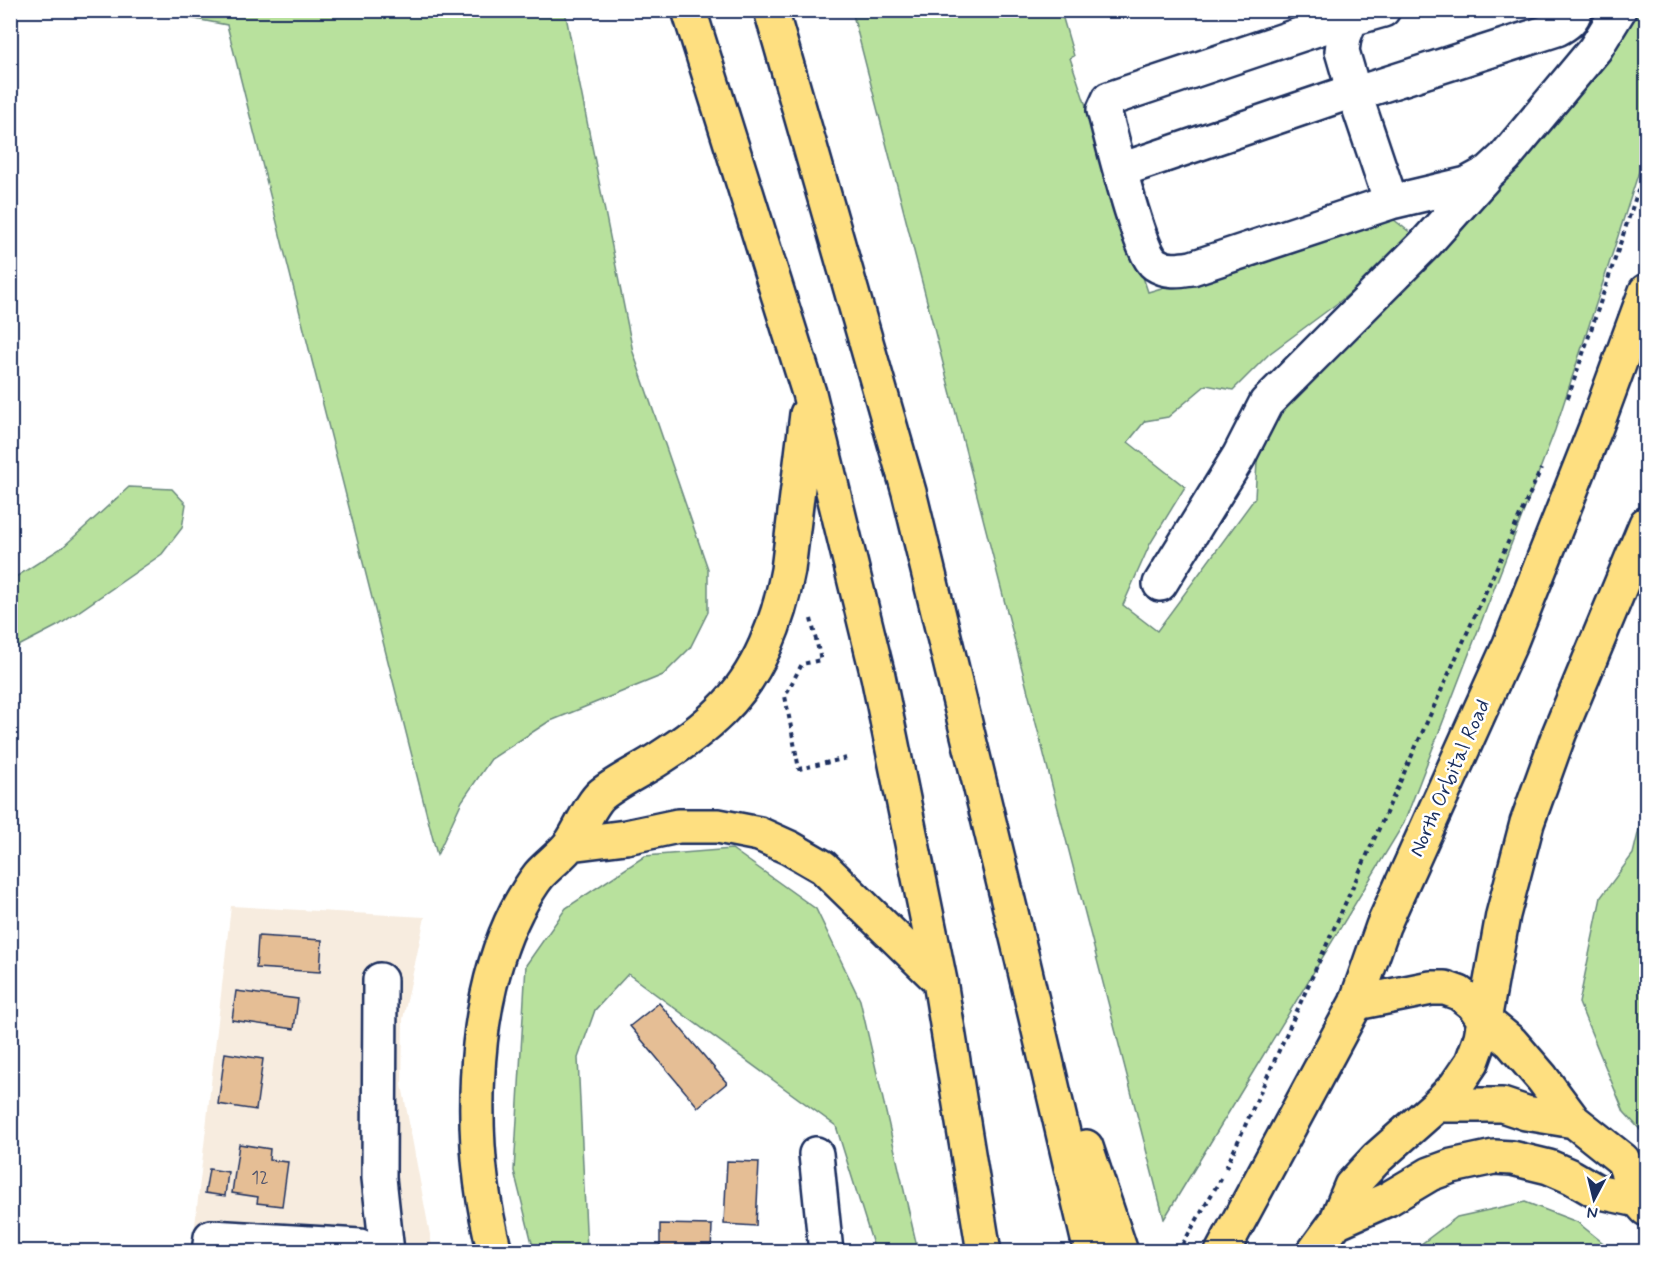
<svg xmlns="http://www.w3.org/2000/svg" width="1657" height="1262" viewBox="0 0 1657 1262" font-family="Mynerve,sans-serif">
<rect width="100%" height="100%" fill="#fff"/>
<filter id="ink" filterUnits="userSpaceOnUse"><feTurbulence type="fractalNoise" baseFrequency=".0167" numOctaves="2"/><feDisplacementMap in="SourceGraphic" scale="12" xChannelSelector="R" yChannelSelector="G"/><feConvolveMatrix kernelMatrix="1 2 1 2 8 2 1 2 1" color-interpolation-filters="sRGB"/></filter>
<g filter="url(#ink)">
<!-- built -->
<path fill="#f7ecdf" d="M 231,906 L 425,917 L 403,1019 L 402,1085 L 433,1251 L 192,1252 Z"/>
<!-- green -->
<path fill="#b8e19d" stroke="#6a887e" stroke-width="1.5" d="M 153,11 L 565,11 L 633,352 L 708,569 L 708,612 L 690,648 L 663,675 L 548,722 L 491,759 L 462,801 L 437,855 L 227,25 Z
M 852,11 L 1067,11 L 1062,15 L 1074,56 L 1070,58 L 1148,292 L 1393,219 L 1417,238 L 1339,302 L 1269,354 L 1233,390 L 1206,385 L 1168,417 L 1145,421 L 1128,442 L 1185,487 L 1150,544 L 1123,605 L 1157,631 L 1255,498 L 1258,443 L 1277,411 L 1632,11 L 1646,11 L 1646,150 L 1555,430 L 1404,823 L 1164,1219 Z
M 129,487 L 172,489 L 186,504 L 182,528 L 162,554 L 59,625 L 11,650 L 11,580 L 63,547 Z
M 1646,801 L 1646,1136 L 1624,1112 L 1579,1003 L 1601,897 L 1633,854 Z
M 732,849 L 816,909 L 860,1000 L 918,1251 L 875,1251 L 836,1126 L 628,974 L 595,1010 L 578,1058 L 587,1251 L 534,1251 L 514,1171 L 526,965 L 566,908 L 645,856 Z
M 1525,1202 L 1577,1222 L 1613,1251 L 1412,1251 L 1457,1217 Z"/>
<!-- building -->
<path fill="#e5be95" stroke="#1b2f5e" stroke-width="1.5" d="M 258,936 L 322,940 L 320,972 L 256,968 Z
M 236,991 L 298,999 L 294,1029 L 232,1020 Z
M 659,1003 L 727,1083 L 698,1107 L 630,1026 Z
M 225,1053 L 263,1059 L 256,1110 L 218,1104 Z
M 239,1144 L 270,1149 L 269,1160 L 288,1162 L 282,1206 L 257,1203 L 258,1197 L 232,1193 Z
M 727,1161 L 759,1162 L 756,1226 L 724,1224 Z
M 209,1169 L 228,1172 L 225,1196 L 205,1193 Z
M 660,1224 L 712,1225 L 711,1252 L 660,1252 Z"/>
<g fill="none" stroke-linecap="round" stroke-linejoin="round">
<defs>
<path id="minor" d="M 1383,10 L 1323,27 L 1109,99 L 1104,110 C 1111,135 1139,253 1155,264 C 1167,272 1179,270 1192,268 L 1391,202 L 1467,184 L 1489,172 L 1505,157 L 1595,49 L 1619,10
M 1350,21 L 1344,37 L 1342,51 L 1354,92 L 1391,202
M 1121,170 L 1344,94 L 1364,91 L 1557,29 C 1565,25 1573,20 1575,10
M 1160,584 L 1239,456 L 1266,403 L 1426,243 L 1484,178
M 380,980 L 379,1178 L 387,1252
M 816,1154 L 826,1252
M 209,1252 L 211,1237 L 360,1246"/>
<path id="highway" d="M 689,10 L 809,393 L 878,676 L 940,981 L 984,1252
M 771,10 L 909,492 L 1022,958 L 1091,1252
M 570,844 L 626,837 L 678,826 L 718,826 L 759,834 L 790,848 L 823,867 L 940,981
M 1356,1003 L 1431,988 L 1445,988 L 1459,993 L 1473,1004 L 1484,1020 L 1511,1042 L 1542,1078 L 1574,1121 L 1623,1160 L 1638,1200 L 1646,1209
M 1437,1105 L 1502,1105 L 1526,1113 L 1574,1121
M 1086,1147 L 1121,1252
M 1336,1222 L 1388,1199 L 1430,1174 L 1452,1166 L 1494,1157 L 1512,1158 L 1549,1167 L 1572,1177 L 1596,1191 L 1638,1200
M 495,1252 C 468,1150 468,1006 517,910 C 523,899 531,885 539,875 C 549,864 562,855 571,843 C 580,830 591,803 602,794 C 620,780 642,770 660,758 C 682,744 703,729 721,711 C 759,674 779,620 788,570 L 807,414
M 1222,1252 L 1356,1003 L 1383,926 L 1510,644 L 1596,427 L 1646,291
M 1314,1252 L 1336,1222 L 1351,1186 L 1377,1158 L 1437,1105 L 1455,1087 L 1472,1062 L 1481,1037 L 1503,915 L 1527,823 L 1559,734 L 1646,524"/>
</defs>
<!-- minor casing -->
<use href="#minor" stroke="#1b2f5e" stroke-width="38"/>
<!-- highway casing -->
<use href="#highway" stroke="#1b2f5e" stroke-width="38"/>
<!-- path -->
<path stroke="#1b2f5e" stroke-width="4" stroke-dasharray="4.5 4.5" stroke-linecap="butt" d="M 1568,398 L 1646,167
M 811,619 L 821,660 L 802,664 L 785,696 L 799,769 L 847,758
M 1226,1168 L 1541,469
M 1178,1252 L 1223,1175"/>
<!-- minor -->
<use href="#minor" stroke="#fff" stroke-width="33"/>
<!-- highway -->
<use href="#highway" stroke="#fedf80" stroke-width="33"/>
</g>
</g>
<g text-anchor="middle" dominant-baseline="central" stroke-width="5" stroke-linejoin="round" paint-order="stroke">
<!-- number labels -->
<g font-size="18" fill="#4e536c">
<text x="260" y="1178">12</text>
</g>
<!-- street labels -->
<g font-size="21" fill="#1b2f5e" stroke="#fff">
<text transform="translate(1450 778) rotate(-66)">North Orbital Road</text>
</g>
</g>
<!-- margin -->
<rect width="1657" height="1262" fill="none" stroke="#fff" stroke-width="36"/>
<rect x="18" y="18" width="1621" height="1226" fill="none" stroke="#1b2f5e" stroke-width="2" filter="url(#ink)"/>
<!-- north arrow -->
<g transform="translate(1594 1199) rotate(187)" stroke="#ffffff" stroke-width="4.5" paint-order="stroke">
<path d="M0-4.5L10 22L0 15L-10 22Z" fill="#1b2f5e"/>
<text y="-9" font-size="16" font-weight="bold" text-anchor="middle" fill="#1b2f5e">N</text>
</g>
</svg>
